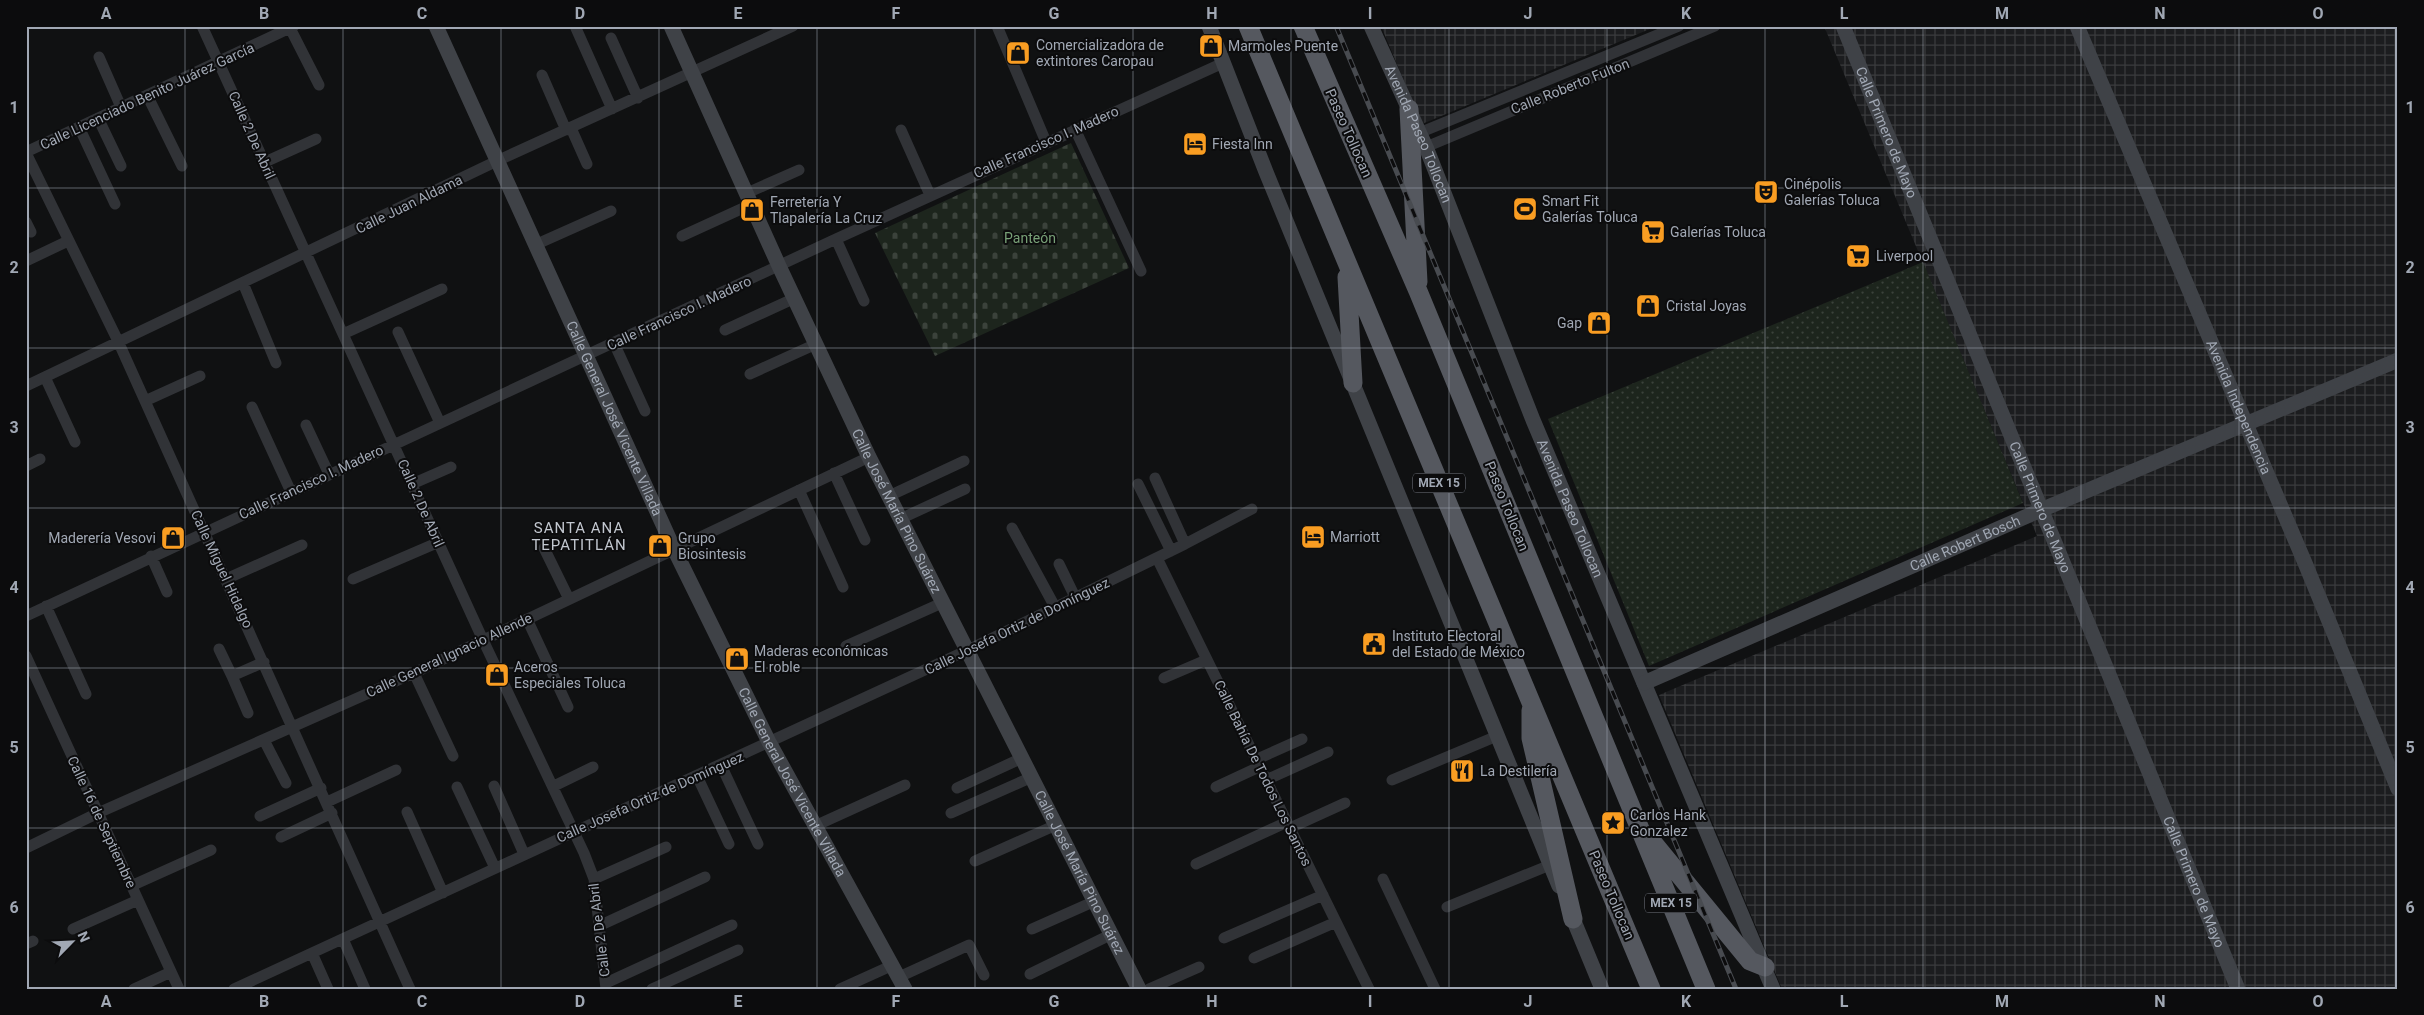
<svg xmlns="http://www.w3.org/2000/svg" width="2424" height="1015" viewBox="0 0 2424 1015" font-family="Roboto,sans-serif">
<defs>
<pattern id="industrial-grid" width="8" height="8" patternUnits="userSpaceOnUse" patternTransform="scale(1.25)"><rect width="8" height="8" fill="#1c1d1f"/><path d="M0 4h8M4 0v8" fill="none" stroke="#3a3b3d"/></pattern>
<pattern id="grass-dots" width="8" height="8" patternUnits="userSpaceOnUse" patternTransform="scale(1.25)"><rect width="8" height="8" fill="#1d251d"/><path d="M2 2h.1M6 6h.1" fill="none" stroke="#3b423b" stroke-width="1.8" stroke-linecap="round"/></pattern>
<pattern id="cemetery-stones" width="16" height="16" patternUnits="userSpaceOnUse" patternTransform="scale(1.25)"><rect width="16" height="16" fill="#1d251d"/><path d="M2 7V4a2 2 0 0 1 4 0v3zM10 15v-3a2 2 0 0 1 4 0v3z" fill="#3b423b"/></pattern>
</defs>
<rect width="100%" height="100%" fill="#101112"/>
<!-- industrial -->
<path fill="url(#industrial-grid)" d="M 1381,26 L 1657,26 L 1422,124 Z
M 1824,26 L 2398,26 L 2398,989 L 1782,989 L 1659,695 L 2037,536 Z"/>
<!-- grass -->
<path fill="url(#grass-dots)" d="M 1923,262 L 2023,503 L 1649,666 L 1548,419 Z"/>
<!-- cemetery -->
<path fill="url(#cemetery-stones)" d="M 1071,143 L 1129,268 L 935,356 L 875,233 Z"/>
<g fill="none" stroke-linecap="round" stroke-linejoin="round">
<!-- minor -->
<path stroke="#313337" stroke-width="11" d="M 202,26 L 483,640 L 584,853 L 594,879 L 606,989
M 575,26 L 612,109
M 997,26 L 1046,142
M 290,28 L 319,85
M 611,38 L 638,98
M 99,57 L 121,107
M 542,75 L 566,130
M 147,95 L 182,166
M 98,118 L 121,166
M 79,127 L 115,204
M 571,128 L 587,164
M 1075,129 L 1141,271
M 901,130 L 930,195
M 1419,133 L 1679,26
M 1426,147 L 1715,26
M 26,152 L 294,26
M 26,153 L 118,341 L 410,989
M 265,162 L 316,139
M 747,193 L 799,170
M 26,222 L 31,232
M 682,236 L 752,204
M 836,239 L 864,301
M 537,244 L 611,211
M 26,261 L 68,241
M 243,283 L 276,363
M 725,330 L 795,298
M 398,332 L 440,423
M 343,334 L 442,289
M 614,343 L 645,411
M 750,374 L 816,344
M 45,377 L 75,442
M 26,386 L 499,160 L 793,26
M 145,401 L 200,376
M 252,407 L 291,492
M 306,425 L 329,474
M 26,466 L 40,459
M 834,473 L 865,540
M 1155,478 L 1185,544
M 412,484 L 451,467
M 1138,484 L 1171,551
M 799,490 L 843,587
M 889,496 L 964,461
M 900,519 L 965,489
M 1012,528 L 1055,607
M 544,548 L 569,599
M 151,556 L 167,592
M 1157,558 L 1369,989
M 1059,564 L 1075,597
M 226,579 L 302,545
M 353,579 L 439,542
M 46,606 L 86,694
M 26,616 L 836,239 L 1223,63
M 527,619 L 568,707
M 846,646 L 944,602
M 219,649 L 232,676
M 26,656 L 179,989
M 414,673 L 453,756
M 1164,678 L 1206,660
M 248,713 L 232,676 L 264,662
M 264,740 L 286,783
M 1255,760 L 1302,739
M 721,765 L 758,844
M 697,776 L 729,844
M 1266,780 L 1328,752
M 1392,780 L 1497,736
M 494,786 L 524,854
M 554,786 L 593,767
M 457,787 L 495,868
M 1216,787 L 1259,767
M 957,788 L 1022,758
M 327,802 L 396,770
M 407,812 L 443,893
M 951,813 L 1032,777
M 260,816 L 321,788
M 817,825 L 905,785
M 1290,828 L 1345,803
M 281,837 L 332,813
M 26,848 L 98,813 L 414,673 L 869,457
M 975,861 L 1056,825
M 1196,864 L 1287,822
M 594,879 L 666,847
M 1383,879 L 1435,989
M 131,886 L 211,850
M 1447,907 L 1550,865
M 601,925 L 705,877
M 73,929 L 138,900
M 1032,929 L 1095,901
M 1224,938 L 1323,895
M 343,939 L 365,989
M 26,944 L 33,941
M 312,953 L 328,989
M 1254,958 L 1336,922
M 1030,974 L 1112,934
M 899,977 L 969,945 L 984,975
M 606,983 L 732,925
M 134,989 L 171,972
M 234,989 L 968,650 L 1185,544 L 1252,509
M 652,989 L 738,950
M 840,989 L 893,965
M 1149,989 L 1199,967"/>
<!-- secondary -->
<g stroke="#3f4247" stroke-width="15">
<path id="s1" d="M 436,26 L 674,549 L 769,742 L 905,989"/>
<path id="s2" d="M 671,26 L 779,266 L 869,457 L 1139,989"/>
<path d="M 1209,26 L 1266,172 L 1559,886"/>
<path id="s3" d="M 1371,26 L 1426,147 L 1533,420 L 1773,989"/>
<path id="s4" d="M 1843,26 L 2238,989"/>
<path id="s5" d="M 2077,26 L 2305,563 L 2398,789"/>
<path id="s6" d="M 1644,683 L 2041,510 L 2398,360"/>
<path d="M 1569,909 L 1602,989"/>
</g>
<!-- trunk -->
<path stroke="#55585f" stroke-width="19" d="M 1248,26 L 1651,989
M 1303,26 L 1418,291 L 1706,989
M 1409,109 L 1418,282
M 1347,277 L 1353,383
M 1531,710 L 1531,738 L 1573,919
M 1650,839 L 1750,961 L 1765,967"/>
<defs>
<path id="rail" d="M 1336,26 L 1736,989"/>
</defs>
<!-- rail casing -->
<use href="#rail" stroke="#484b50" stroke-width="5"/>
<!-- rail -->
<use href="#rail" stroke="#0c0c0d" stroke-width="3" stroke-dasharray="9" stroke-linecap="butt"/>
</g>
<!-- grid -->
<path fill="none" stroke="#a1a8b4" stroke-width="1" stroke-opacity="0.55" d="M 185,26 L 185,989M 343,26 L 343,989M 501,26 L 501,989M 659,26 L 659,989M 817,26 L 817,989M 975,26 L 975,989M 1133,26 L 1133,989M 1291,26 L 1291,989M 1449,26 L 1449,989M 1607,26 L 1607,989M 1765,26 L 1765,989M 1923,26 L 1923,989M 2081,26 L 2081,989M 2239,26 L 2239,989M 26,188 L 2398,188M 26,348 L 2398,348M 26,508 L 2398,508M 26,668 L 2398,668M 26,828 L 2398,828"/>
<!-- icons -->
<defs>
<symbol id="shop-square" viewBox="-11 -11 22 22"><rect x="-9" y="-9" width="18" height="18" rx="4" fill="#f99d22" stroke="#0c0c0d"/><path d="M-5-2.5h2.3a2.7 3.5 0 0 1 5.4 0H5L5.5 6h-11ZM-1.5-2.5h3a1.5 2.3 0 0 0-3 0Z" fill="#111"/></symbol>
<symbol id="hotel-square" viewBox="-11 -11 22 22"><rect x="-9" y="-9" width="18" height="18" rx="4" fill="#f99d22" stroke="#0c0c0d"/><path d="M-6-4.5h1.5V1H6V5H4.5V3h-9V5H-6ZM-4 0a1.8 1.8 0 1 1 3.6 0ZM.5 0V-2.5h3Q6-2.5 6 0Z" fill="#111"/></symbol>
<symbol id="theatre-square" viewBox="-11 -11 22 22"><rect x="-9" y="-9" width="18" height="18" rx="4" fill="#f99d22" stroke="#0c0c0d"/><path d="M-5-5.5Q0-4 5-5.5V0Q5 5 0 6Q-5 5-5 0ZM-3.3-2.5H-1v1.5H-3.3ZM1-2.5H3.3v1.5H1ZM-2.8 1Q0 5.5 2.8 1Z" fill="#111"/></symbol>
<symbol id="stadium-square" viewBox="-11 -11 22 22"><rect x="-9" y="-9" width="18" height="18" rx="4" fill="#f99d22" stroke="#0c0c0d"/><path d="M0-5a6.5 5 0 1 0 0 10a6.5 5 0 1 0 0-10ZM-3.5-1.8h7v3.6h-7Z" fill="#111"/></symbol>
<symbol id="supermarket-square" viewBox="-11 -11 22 22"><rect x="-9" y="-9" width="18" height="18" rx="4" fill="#f99d22" stroke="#0c0c0d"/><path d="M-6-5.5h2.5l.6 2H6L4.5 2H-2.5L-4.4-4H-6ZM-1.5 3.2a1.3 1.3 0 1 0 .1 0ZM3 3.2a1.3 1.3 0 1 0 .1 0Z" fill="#111"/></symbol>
<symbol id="civic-square" viewBox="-11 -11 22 22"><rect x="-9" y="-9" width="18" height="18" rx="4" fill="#f99d22" stroke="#0c0c0d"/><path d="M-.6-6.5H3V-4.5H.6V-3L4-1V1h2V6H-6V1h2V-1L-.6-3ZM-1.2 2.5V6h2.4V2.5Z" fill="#111"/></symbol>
<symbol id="restaurant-square" viewBox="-11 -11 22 22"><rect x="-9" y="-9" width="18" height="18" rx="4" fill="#f99d22" stroke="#0c0c0d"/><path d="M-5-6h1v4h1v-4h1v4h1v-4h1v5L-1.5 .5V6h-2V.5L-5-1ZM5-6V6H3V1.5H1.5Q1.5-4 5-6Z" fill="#111"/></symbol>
<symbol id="sight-square" viewBox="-11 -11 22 22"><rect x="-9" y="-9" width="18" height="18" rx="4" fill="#f99d22" stroke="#0c0c0d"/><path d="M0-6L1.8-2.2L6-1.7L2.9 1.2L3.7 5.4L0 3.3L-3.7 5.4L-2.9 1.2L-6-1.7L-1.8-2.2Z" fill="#111"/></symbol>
</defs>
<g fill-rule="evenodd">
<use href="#shop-square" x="1197" y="32" width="28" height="28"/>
<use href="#shop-square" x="1004" y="39" width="28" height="28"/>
<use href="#hotel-square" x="1181" y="130" width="28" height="28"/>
<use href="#theatre-square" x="1752" y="178" width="28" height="28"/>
<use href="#stadium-square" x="1511" y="195" width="28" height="28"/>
<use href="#shop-square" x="738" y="196" width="28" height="28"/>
<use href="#supermarket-square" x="1639" y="218" width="28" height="28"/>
<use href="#supermarket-square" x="1844" y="242" width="28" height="28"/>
<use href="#shop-square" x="1634" y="292" width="28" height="28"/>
<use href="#shop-square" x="1585" y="309" width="28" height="28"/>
<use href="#hotel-square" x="1299" y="523" width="28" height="28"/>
<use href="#shop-square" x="159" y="524" width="28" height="28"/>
<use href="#shop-square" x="646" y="532" width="28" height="28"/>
<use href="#civic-square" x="1360" y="630" width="28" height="28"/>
<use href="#shop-square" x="723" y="645" width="28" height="28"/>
<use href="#shop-square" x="483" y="661" width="28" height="28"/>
<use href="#restaurant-square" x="1448" y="757" width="28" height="28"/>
<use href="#sight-square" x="1599" y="809" width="28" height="28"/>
</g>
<g text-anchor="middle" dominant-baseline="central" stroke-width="4" stroke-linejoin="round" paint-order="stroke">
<!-- shield labels -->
<g fill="#0c0c0d" stroke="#747982" stroke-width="1">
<rect x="1413" y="473.5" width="52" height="19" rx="4"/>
<rect x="1645" y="893.5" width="52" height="19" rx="4"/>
</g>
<g font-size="12" font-weight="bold" fill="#a1a8b4">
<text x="1439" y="483">MEX 15</text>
<text x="1671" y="903">MEX 15</text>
</g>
<!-- poi labels -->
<g font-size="14" fill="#a1a8b4" stroke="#0c0c0d" text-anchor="start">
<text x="1036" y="45">Comercializadora de<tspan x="1036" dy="16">extintores Caropau</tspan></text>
<text x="1228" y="46">Marmoles Puente</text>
<text x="1212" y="144">Fiesta Inn</text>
<text x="1784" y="184">Cinépolis<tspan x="1784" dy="16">Galerías Toluca</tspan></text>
<text x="1542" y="201">Smart Fit<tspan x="1542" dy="16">Galerías Toluca</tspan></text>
<text x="770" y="202">Ferretería Y<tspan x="770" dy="16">Tlapalería La Cruz</tspan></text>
<text x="1670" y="232">Galerías Toluca</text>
<text x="1876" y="256">Liverpool</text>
<text x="1666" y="306">Cristal Joyas</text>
<text x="1582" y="323" text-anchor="end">Gap</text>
<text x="1330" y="537">Marriott</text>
<text x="156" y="538" text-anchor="end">Maderería Vesovi</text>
<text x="678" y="538">Grupo<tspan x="678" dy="16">Biosintesis</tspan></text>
<text x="1392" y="636">Instituto Electoral<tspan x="1392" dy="16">del Estado de México</tspan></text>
<text x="754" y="651">Maderas económicas<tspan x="754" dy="16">El roble</tspan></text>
<text x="514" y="667">Aceros<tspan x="514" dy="16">Especiales Toluca</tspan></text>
<text x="1480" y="771">La Destilería</text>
<text x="1630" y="815">Carlos Hank<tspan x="1630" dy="16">Gonzalez</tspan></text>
</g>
<!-- street labels -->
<g font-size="14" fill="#a1a8b4" stroke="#0c0c0d">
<text transform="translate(1570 86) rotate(-22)">Calle Roberto Fulton</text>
<text transform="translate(147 96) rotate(-25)">Calle Licenciado Benito Juárez García</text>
<text transform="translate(1349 133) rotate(66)">Paseo Tollocan</text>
<text stroke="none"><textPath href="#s3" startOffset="118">Avenida Paseo Tollocan</textPath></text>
<text stroke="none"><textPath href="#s4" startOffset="115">Calle Primero de Mayo</textPath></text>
<text transform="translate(252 135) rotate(66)">Calle 2 De Abril</text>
<text transform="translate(1046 142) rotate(-24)">Calle Francisco I. Madero</text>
<text transform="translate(409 204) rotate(-26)">Calle Juan Aldama</text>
<text transform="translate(679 313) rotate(-25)">Calle Francisco I. Madero</text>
<text stroke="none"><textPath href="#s5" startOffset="414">Avenida Independencia</textPath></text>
<text stroke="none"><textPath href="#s1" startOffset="431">Calle General José Vicente Villada</textPath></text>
<text transform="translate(311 482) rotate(-25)">Calle Francisco I. Madero</text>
<text transform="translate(421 503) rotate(66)">Calle 2 De Abril</text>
<text transform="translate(1507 506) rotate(68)">Paseo Tollocan</text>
<text stroke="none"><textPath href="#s4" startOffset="520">Calle Primero de Mayo</textPath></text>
<text stroke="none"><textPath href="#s3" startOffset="522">Avenida Paseo Tollocan</textPath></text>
<text stroke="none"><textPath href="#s2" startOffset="535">Calle José María Pino Suárez</textPath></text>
<text stroke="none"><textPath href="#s6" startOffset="350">Calle Robert Bosch</textPath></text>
<text transform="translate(222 569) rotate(65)">Calle Miguel Hidalgo</text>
<text transform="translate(1017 626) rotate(-26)">Calle Josefa Ortiz de Domínguez</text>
<text transform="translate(449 655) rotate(-25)">Calle General Ignacio Allende</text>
<text transform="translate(1263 773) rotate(64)">Calle Bahía De Todos Los Santos</text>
<text stroke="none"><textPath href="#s1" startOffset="836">Calle General José Vicente Villada</textPath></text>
<text transform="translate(650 797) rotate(-24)">Calle Josefa Ortiz de Domínguez</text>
<text transform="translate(102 822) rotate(65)">Calle 16 de Septiembre</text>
<text stroke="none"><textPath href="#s2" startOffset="940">Calle José María Pino Suárez</textPath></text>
<text stroke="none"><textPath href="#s4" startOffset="925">Calle Primero de Mayo</textPath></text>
<text transform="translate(1612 895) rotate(67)">Paseo Tollocan</text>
<text transform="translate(599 930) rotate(-97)">Calle 2 De Abril</text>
</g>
<!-- park labels -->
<g font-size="14" fill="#78a077" stroke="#0c0c0d">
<text x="1030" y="238">Panteón</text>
</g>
<!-- neighbourhood labels -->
<g font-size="15" letter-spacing="1" fill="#c2c7cf" stroke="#0c0c0d">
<text x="579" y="528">SANTA ANA<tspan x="579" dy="17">TEPATITLÁN</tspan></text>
</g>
</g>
<!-- border -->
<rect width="2424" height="1015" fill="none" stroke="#0c0c0d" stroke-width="55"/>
<!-- north arrow -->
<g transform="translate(72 942) rotate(66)" stroke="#0c0c0d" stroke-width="4" paint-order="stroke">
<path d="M0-4L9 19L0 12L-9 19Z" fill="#a1a8b4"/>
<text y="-8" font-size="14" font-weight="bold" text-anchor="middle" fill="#a1a8b4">N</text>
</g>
<rect x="28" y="28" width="2368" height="960" fill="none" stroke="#a1a8b4" stroke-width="2"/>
<g font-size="16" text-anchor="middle" font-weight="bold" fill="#a1a8b4">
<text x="106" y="19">A</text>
<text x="264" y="19">B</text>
<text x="422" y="19">C</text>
<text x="580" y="19">D</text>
<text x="738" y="19">E</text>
<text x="896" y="19">F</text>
<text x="1054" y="19">G</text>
<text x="1212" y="19">H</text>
<text x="1370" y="19">I</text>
<text x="1528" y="19">J</text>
<text x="1686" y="19">K</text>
<text x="1844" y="19">L</text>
<text x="2002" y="19">M</text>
<text x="2160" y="19">N</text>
<text x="2318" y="19">O</text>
<text x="14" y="113">1</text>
<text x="2410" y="113">1</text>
<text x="14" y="273">2</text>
<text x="2410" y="273">2</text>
<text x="14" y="433">3</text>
<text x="2410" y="433">3</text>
<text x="14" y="593">4</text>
<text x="2410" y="593">4</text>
<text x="14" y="753">5</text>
<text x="2410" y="753">5</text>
<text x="14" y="913">6</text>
<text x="2410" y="913">6</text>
<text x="106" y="1007">A</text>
<text x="264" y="1007">B</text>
<text x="422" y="1007">C</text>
<text x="580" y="1007">D</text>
<text x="738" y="1007">E</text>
<text x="896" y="1007">F</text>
<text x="1054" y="1007">G</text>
<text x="1212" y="1007">H</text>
<text x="1370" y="1007">I</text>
<text x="1528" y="1007">J</text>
<text x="1686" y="1007">K</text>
<text x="1844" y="1007">L</text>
<text x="2002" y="1007">M</text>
<text x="2160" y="1007">N</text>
<text x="2318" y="1007">O</text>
</g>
</svg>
